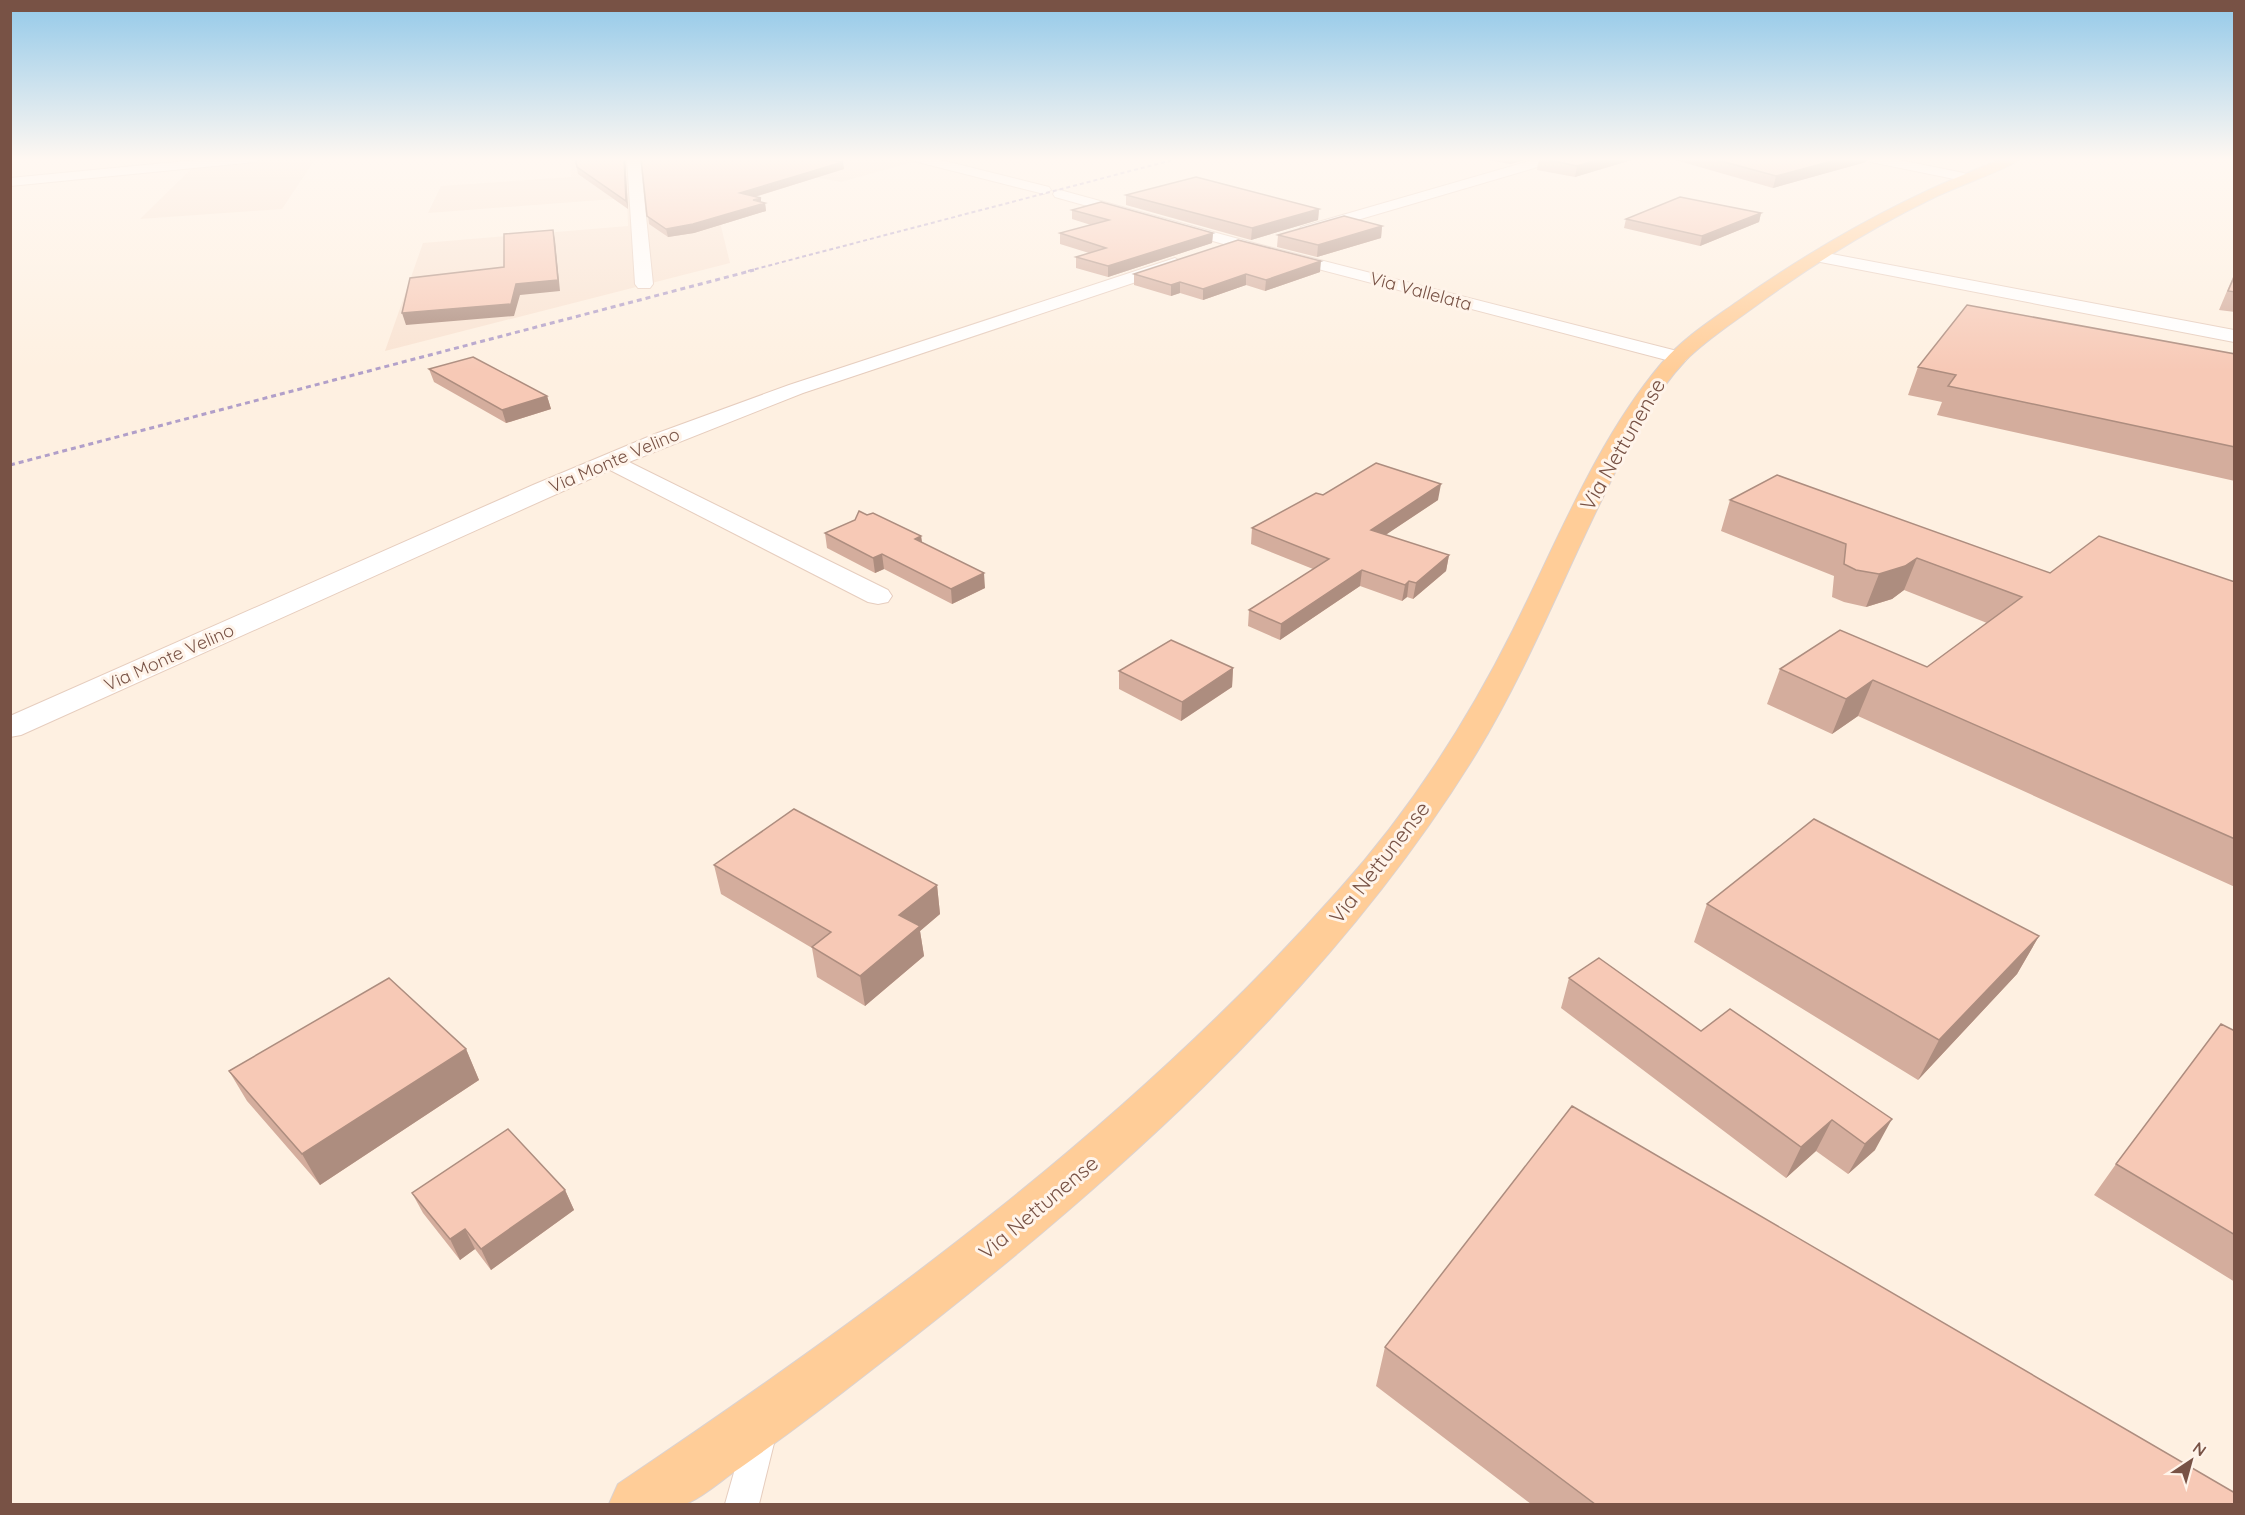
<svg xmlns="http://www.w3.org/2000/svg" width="2245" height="1515" viewBox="0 0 2245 1515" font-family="Quicksand,sans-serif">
<rect width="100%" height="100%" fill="#fef0e1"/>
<!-- residential -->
<path fill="#f9e3d2" d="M 193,158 L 324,158 L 316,158 L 282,209 L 140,219 L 191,169 Z
M 570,158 L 927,158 L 841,182 L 779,171 L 712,190 L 730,263 L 385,351 L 423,243 L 628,226 L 627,198 L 428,213 L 441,186 L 571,177 Z"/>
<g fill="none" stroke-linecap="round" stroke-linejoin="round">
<defs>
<path id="service" d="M 760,1419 L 772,1423 L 776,1435 L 759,1504 L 725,1504 L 748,1423 Z"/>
<path id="minor" d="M 218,158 L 262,158 L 255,162 L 10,186 L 10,178 Z
M 627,158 L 640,158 L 653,284 L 650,288 L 638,288 L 635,284 Z
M 912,158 L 933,158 L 1049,187 L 1051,190 L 1044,194 L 914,161 Z
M 1540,158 L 1560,158 L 1558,161 L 1313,233 L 1301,233 L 1299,230 L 1301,227 Z
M 1864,158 L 1889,158 L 1964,173 L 1971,177 L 1964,181 L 1871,162 Z
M 1060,190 L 1257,244 L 1685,353 L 1688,357 L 1685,361 L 1678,363 L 1245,250 L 1055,197 L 1053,194 L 1055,191 Z
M 1816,251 L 2234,330 L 2234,342 L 1810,260 L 1808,256 Z
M 1175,258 L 1183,263 L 1181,267 L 803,393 L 629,462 L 888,590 L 892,596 L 888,602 L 878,604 L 868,602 L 610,470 L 21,735 L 10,737 L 10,716 L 533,485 L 655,434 L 789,385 Z"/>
<path id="primary" d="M 2005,158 L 2023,158 C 1997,174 1959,185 1931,199 C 1867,230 1807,268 1750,310 C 1728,326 1705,341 1686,360 C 1652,396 1628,445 1607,489 C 1563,577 1528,668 1477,752 C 1327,997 1095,1198 870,1371 C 828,1404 784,1437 740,1468 C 724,1478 707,1494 690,1502 C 676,1509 628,1504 609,1504 L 618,1484 C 877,1310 1129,1126 1338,891 C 1408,813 1466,724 1513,630 C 1557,542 1597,440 1661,364 C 1682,339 1710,321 1737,302 C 1821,243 1909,194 2005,158 Z"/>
</defs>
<!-- service casing -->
<use href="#service" stroke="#e6cdbe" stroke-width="2"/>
<!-- minor casing -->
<use href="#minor" stroke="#e6cdbe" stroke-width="2"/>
<!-- primary casing -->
<use href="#primary" stroke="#dcd2cf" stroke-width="2"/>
<!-- service -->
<use href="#service" fill="#fff" fill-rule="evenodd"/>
<!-- minor -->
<use href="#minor" fill="#fff" fill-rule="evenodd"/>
<!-- primary -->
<use href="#primary" fill="#ffcd98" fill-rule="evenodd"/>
<!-- rail-far1 -->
<path stroke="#b19fc9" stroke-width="2" stroke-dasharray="4 3" stroke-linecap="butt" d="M 748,271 L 1180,158"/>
<!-- rail -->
<path stroke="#b19fc9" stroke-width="3" stroke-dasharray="5 4" stroke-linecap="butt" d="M 10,465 L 754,270"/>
</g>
<!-- wall -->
<path fill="#d4ad9d" d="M 575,158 L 625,158 L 628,209 L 578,174 Z
M 641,158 L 835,158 L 827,159 L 844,169 L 755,197 L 761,202 L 765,203 L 766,211 L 694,233 L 668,237 L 649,224 Z
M 1476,158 L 1533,158 L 1510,164 Z
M 1539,158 L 1638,158 L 1575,177 L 1537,170 Z
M 1668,158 L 1867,158 L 1866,162 L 1773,188 Z
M 1126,195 L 1319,209 L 1318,220 L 1251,240 L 1126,205 Z
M 1072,210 L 1213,233 L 1212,243 L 1108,277 L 1076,268 L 1076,257 L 1089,253 L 1060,244 L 1060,233 L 1091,225 L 1072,219 Z
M 1761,213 L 1759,222 L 1700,246 L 1624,228 L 1626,219 Z
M 1382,226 L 1381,238 L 1317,257 L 1277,247 L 1278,235 Z
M 1320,272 L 1265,291 L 1246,285 L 1203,300 L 1180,293 L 1171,296 L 1134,285 L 1134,274 Z
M 2235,272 L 2235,312 L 2219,310 Z
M 2235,354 L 2235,481 L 1937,415 L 1942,402 L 1908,395 L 1918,367 Z
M 429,369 L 547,396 L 551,409 L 506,423 L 434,382 Z
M 1323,495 L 1438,500 L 1385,535 L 1449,555 L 1446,571 L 1413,599 L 1407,597 L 1402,601 L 1360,586 L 1280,640 L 1248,626 L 1249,610 L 1313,569 L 1251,544 L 1252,528 Z
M 1730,500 L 2050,573 L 2235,582 L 2235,887 L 1858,716 L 1832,734 L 1767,704 L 1780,669 L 1927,667 L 1987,623 L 1904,590 L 1892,599 L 1866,607 L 1844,602 L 1832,597 L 1834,576 L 1721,531 Z
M 867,515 L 921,536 L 922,542 L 985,588 L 952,604 L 884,569 L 875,573 L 827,548 L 825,533 Z
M 1233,668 L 1232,687 L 1181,721 L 1119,689 L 1119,671 Z
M 714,865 L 937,885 L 940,914 L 920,931 L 924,956 L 865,1006 L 817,977 L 812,948 L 721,894 Z
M 1707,904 L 2039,936 L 2017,974 L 1918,1080 L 1694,942 Z
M 1569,978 L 1701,1031 L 1875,1150 L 1848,1174 L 1816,1151 L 1786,1178 L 1561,1008 Z
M 2235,1031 L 2235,1282 L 2094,1195 L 2116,1164 Z
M 466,1049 L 479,1080 L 320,1185 L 247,1101 L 229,1071 Z
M 565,1190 L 574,1210 L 491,1270 L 475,1249 L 460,1260 L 423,1213 L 412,1193 Z
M 1385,1347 L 2235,1504 L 1531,1504 L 1376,1386 Z"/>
<!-- shaded-wall -->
<path fill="#ad8d7f" d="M 624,158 L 625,158 L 628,209 L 626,201 Z
M 1511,158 L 1533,158 L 1510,164 Z
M 1604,158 L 1638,158 L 1575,177 L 1577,166 Z
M 1844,158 L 1867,158 L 1866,162 L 1773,188 L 1776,176 Z
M 843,162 L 844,169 L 741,201 L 740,193 Z
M 761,198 L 761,204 L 765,203 L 766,211 L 694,233 L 668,237 L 666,229 Z
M 1319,209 L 1318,220 L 1251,240 L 1252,228 Z
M 1761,213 L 1759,222 L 1700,246 L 1702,236 Z
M 1382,226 L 1381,238 L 1317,257 L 1318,245 Z
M 553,230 L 555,240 L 560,291 L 520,295 L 514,316 L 406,325 L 402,313 L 516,284 Z
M 1213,233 L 1212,243 L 1108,277 L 1108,266 Z
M 1321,261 L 1320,272 L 1265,291 L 1266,280 Z
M 1246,274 L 1246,285 L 1203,300 L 1203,289 Z
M 1180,282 L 1180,293 L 1171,296 L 1171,285 Z
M 547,396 L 551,409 L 506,423 L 502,410 Z
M 1441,484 L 1438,500 L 1369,546 L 1371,530 Z
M 921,536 L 923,550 L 915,539 Z
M 882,554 L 884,569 L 875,573 L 873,558 Z
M 1449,555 L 1446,571 L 1413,599 L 1416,583 Z
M 1917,558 L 1904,590 L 1892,599 L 1866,607 L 1879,574 Z
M 1362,570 L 1360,586 L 1280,640 L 1281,624 Z
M 984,573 L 985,588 L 952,604 L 951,589 Z
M 1409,581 L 1407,597 L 1402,601 L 1405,585 Z
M 1233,668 L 1232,687 L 1181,721 L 1182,702 Z
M 1873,680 L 1858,716 L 1832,734 L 1846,699 Z
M 937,885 L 940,914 L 920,931 L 924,956 L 865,1006 L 860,976 L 899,915 Z
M 2039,936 L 2017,974 L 1918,1080 L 1939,1040 Z
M 466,1049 L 479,1080 L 320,1185 L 302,1154 Z
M 1892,1119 L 1875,1150 L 1848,1174 L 1865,1144 Z
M 1832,1120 L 1816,1151 L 1786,1178 L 1801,1147 Z
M 565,1190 L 574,1210 L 491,1270 L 481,1249 Z
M 465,1229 L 475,1249 L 460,1260 L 450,1239 Z"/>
<!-- building -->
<path fill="#f7c9b6" stroke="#ad8d7f" stroke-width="1.5" d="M 575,158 L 624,158 L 626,201 L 577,167 Z
M 641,158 L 817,158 L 843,162 L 740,193 L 761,198 L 753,200 L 765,203 L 693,224 L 666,229 L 647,216 Z
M 1539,158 L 1604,158 L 1577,166 Z
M 1710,158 L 1844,158 L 1776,176 Z
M 1196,177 L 1319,209 L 1252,228 L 1126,195 Z
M 1680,197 L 1761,213 L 1702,236 L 1626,219 Z
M 1101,202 L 1213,233 L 1108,266 L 1076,257 L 1106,248 L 1060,233 L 1109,220 L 1072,210 Z
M 1344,216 L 1382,226 L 1318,245 L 1278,235 Z
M 553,230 L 558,280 L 516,284 L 511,304 L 402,313 L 410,278 L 504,267 L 504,234 Z
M 1238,240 L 1321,261 L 1266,280 L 1246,274 L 1203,289 L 1180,282 L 1171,285 L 1134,274 Z
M 2235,275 L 2235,292 L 2228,291 Z
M 1967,305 L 2235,354 L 2235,447 L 1948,386 L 1956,375 L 1918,367 Z
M 473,357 L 547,396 L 502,410 L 429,369 Z
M 1376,463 L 1441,484 L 1371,530 L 1449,555 L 1416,583 L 1409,581 L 1405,585 L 1362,570 L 1281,624 L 1249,610 L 1329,559 L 1252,528 L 1316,493 L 1323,495 Z
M 1777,475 L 2050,573 L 2099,536 L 2235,582 L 2235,839 L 1873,680 L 1846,699 L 1780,669 L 1840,630 L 1927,667 L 2022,597 L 1917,558 L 1905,566 L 1879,574 L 1856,570 L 1844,564 L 1846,544 L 1730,500 Z
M 859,511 L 867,515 L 873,513 L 921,536 L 915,539 L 984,573 L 951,589 L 882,554 L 873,558 L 825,533 L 855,520 Z
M 1171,640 L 1233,668 L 1182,702 L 1119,671 Z
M 794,809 L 937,885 L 899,915 L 920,926 L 860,976 L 812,947 L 831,932 L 714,865 Z
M 1814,819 L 2039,936 L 1939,1040 L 1707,904 Z
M 1599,958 L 1701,1031 L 1730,1009 L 1892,1119 L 1865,1144 L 1832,1120 L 1801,1147 L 1569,978 Z
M 389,978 L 466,1049 L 302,1154 L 229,1071 Z
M 2221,1024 L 2235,1031 L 2235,1235 L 2116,1164 Z
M 1572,1106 L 2235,1493 L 2235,1504 L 1595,1504 L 1385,1347 Z
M 508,1129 L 565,1190 L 481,1249 L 465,1229 L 450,1239 L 412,1193 Z"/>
<!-- sky -->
<linearGradient id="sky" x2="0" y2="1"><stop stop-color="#93c9e9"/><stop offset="0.43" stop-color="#fff8f2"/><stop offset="1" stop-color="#fff8f2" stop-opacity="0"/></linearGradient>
<rect width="2245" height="370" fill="url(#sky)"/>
<g text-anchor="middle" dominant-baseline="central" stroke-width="6" stroke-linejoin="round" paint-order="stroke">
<!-- far-street labels -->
<g font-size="18" fill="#785245" stroke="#fff4ea">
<text transform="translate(1421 291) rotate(15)">Via Vallelata</text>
<text transform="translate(614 460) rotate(-23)">Via Monte Velino</text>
<text transform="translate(169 657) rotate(-24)">Via Monte Velino</text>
</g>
<!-- street labels -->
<g font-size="21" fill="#785245" stroke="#fff4ea">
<text transform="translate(1622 444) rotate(-60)">Via Nettunense</text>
<text transform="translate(1379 862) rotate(-52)">Via Nettunense</text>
<text transform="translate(1038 1207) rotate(-40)">Via Nettunense</text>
</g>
</g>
<!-- border -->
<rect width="2245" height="1515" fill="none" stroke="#785245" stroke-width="24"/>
<!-- north arrow -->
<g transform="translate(2191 1461) rotate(36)" stroke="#fff4ea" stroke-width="4.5" paint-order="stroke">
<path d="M0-4.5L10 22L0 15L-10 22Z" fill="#785245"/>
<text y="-9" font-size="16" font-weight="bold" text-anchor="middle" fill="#785245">N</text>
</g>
</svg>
